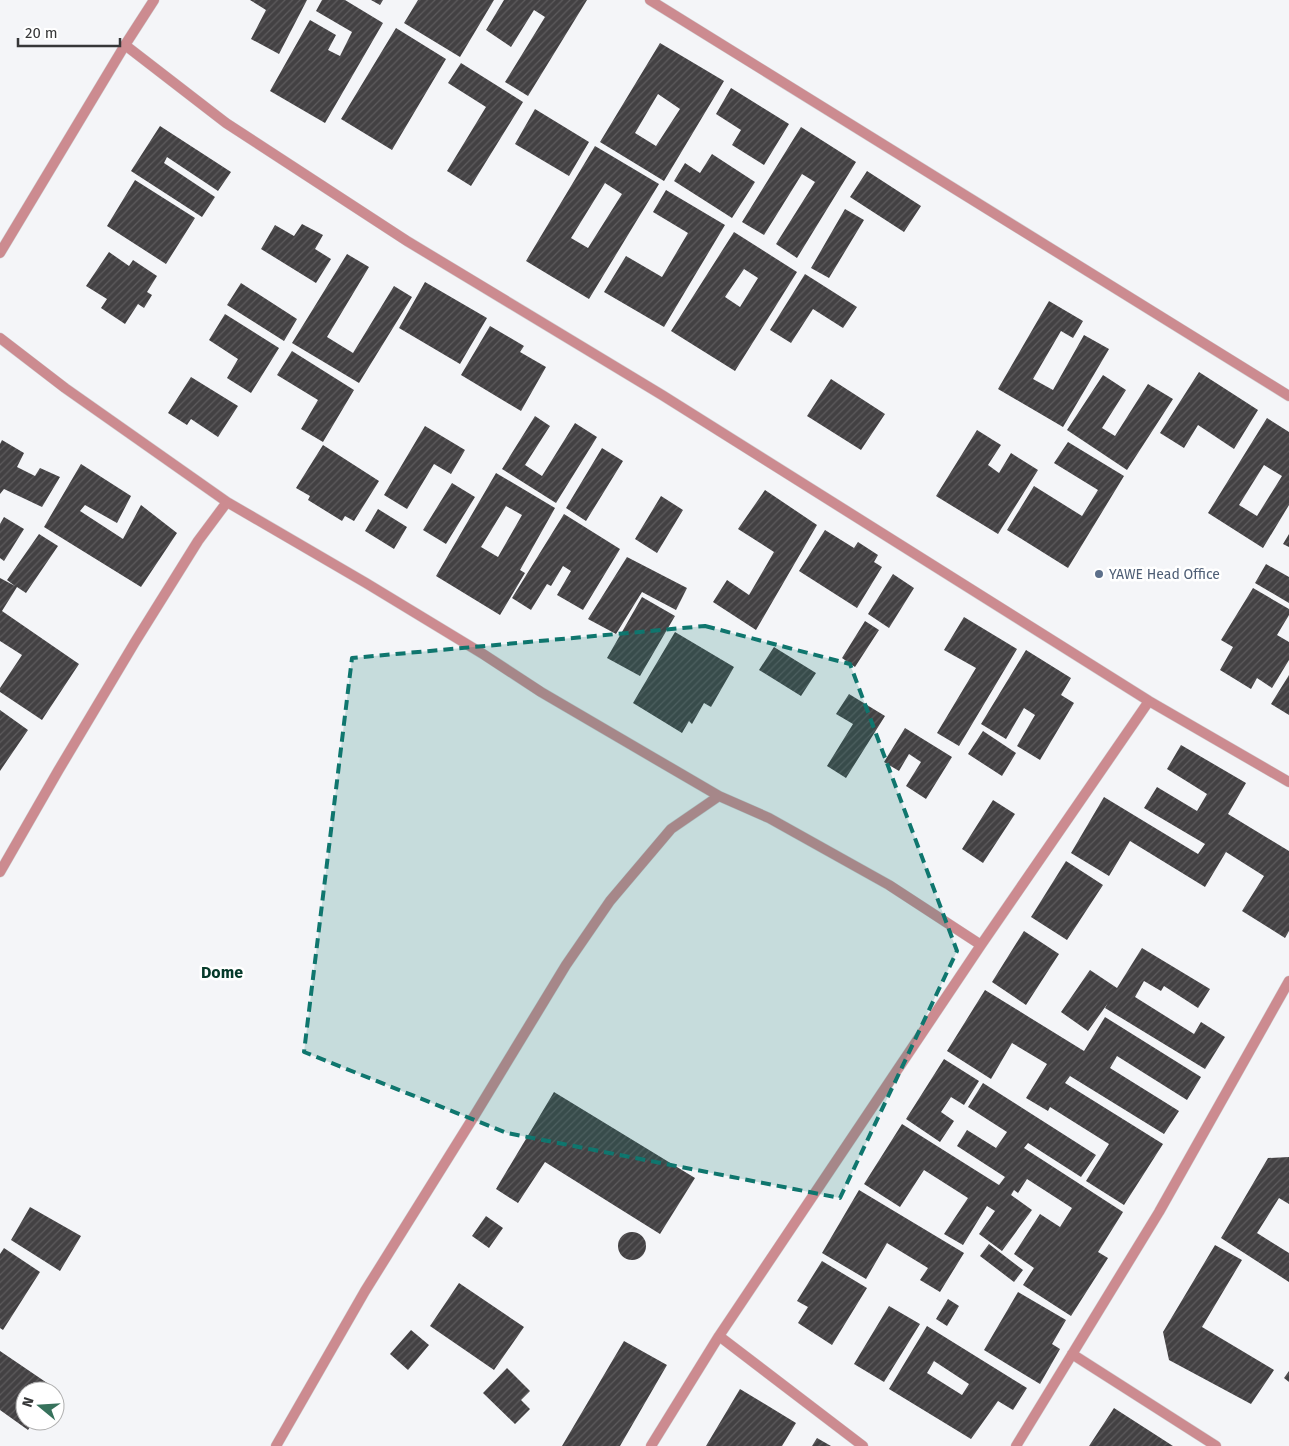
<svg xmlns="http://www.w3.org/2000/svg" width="1289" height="1446" viewBox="0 0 1289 1446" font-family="'Fira Sans',sans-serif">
<defs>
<pattern id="building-hatch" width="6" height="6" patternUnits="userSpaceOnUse" patternTransform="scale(1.25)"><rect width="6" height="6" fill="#434143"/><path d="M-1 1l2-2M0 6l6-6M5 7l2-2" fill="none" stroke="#5d5b5d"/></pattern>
</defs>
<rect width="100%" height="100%" fill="#f4f5f8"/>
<!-- building -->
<path fill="url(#building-hatch)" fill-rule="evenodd" d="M 250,0 L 307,0 L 279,54 L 251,39 L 266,10 Z
M 322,0 L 345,0 L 383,23 L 325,123 L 270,91 L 310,20 L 336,35 L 328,50 L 340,56 L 352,32 L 316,11 Z
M 371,0 L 383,0 L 380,5 Z
M 418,0 L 494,0 L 460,57 L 404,23 Z
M 504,0 L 587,0 L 528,96 L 505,82 L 545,17 L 534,10 L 511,47 L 486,30 Z
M 396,28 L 446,59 L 392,150 L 341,119 Z
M 660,43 L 724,81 L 664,181 L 600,142 ZM 658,94 L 680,109 L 656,146 L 635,133 Z
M 461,63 L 523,102 L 471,186 L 447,171 L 486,107 L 448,83 Z
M 731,88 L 789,124 L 764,165 L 732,145 L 741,130 L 716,114 Z
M 535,109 L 589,142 L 569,176 L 515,144 Z
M 160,126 L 231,172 L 218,191 L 167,157 L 164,163 L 215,197 L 202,217 L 131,171 Z
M 801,127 L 856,162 L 797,258 L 776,244 L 815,182 L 802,174 L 764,235 L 742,222 Z
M 595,146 L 659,184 L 589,299 L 526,261 ZM 605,183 L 622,194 L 588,248 L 571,238 Z
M 712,154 L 755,182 L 732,218 L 674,181 L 685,163 L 700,173 Z
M 867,171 L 921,206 L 904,232 L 850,197 Z
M 135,180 L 195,218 L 166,264 L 107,226 Z
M 666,190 L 725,225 L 664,327 L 604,292 L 626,256 L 662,277 L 688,233 L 653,212 Z
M 845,209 L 864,220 L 829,278 L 811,268 Z
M 302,224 L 323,235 L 315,249 L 331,259 L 316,283 L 261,249 L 275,225 L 294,236 Z
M 734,232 L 797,272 L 735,371 L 671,331 ZM 744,269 L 758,278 L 740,307 L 725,297 Z
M 109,252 L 129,266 L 133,260 L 157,276 L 147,292 L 152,295 L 144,308 L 138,304 L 125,324 L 101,308 L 107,299 L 86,286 Z
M 347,254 L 369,267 L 327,337 L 353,353 L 394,286 L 412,297 L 359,383 L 292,343 Z
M 805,274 L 857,307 L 843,328 L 813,309 L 791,343 L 770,330 Z
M 425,282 L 487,318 L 460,364 L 399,328 Z
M 241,283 L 297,319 L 284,341 L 227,305 Z
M 1049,301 L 1083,321 L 1073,338 L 1061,331 L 1033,379 L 1053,390 L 1084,335 L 1109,349 L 1063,427 L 998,389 Z
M 225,314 L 279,348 L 251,393 L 227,378 L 238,359 L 209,340 Z
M 490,326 L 524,346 L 520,352 L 546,367 L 521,411 L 461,375 Z
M 292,351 L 354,390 L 323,442 L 301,429 L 318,400 L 277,375 Z
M 1199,372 L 1258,410 L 1234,449 L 1198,425 L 1184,448 L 1160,433 Z
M 1103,375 L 1126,390 L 1102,428 L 1115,436 L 1148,384 L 1173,399 L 1127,470 L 1067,430 Z
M 191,377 L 238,406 L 218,437 L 191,419 L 187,425 L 168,413 Z
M 831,379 L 885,414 L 861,450 L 807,416 Z
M 535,416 L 550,426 L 525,465 L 542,476 L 575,423 L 597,437 L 556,503 L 502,469 Z
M 1267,418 L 1289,432 L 1289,505 L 1263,548 L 1208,513 ZM 1264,465 L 1282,476 L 1257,516 L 1239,505 Z
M 425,426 L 465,450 L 451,474 L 434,464 L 407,509 L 384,495 Z
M 977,430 L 1001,445 L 988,465 L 999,473 L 1011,453 L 1038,470 L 998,534 L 936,496 Z
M 2,440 L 24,453 L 17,467 L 35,476 L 40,468 L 60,477 L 42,507 L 4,489 L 0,494 L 0,444 Z
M 1068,442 L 1124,476 L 1068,568 L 1007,530 L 1034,486 L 1082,516 L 1098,490 L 1054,463 Z
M 323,445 L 379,481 L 354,521 L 345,516 L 342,521 L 308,500 L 310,496 L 296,488 Z
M 602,448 L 623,461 L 586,521 L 566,508 Z
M 81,464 L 131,496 L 117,523 L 85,505 L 80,511 L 123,539 L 141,505 L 177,533 L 141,587 L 44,527 Z
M 496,473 L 555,508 L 520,570 L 525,573 L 500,615 L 436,576 ZM 506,506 L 522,515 L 498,557 L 481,547 Z
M 452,483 L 475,497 L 446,544 L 423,530 Z
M 765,490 L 817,525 L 756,630 L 713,602 L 727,580 L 749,595 L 774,552 L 738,529 Z
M 661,496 L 683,510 L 657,553 L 635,539 Z
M 378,509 L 407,527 L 394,549 L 365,531 Z
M 564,514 L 620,549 L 583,610 L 557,595 L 571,571 L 563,566 L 551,586 L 547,584 L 531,610 L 512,598 Z
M 4,517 L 24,529 L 4,561 L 0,558 L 0,524 Z
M 825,530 L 854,548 L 858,542 L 878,555 L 874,562 L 882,567 L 857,608 L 799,571 Z
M 39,534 L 58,546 L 26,593 L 17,587 L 2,611 L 79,664 L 42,720 L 0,692 L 0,688 L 22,655 L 0,641 L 0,578 L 15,586 L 7,580 Z
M 1289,534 L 1289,547 L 1283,544 Z
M 627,557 L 687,588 L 676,610 L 642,592 L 616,634 L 588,619 Z
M 1266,564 L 1289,577 L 1289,603 L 1255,583 Z
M 893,574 L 914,588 L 889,628 L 868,614 Z
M 1253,588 L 1289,609 L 1289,615 L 1277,635 L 1289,642 L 1289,660 L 1272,688 L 1257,678 L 1251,689 L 1220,670 L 1233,647 L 1221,640 Z
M 642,597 L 675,616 L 640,676 L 607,658 Z
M 964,617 L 1017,649 L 959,746 L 937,733 L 976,668 L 944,650 Z
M 865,621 L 879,630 L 855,667 L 842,658 Z
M 675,632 L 734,667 L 711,707 L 704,703 L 692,724 L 689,721 L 682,733 L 633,703 Z
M 774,647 L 816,673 L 801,696 L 759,670 Z
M 1026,650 L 1071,678 L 1061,695 L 1074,703 L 1040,760 L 1017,746 L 1035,715 L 1024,708 L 1006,739 L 981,724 Z
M 1289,675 L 1289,715 L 1271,704 Z
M 849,694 L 885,716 L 846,778 L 827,766 L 853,724 L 836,714 Z
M 0,710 L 28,730 L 0,771 Z
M 905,728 L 952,757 L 926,799 L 906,786 L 921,762 L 909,754 L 899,771 L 884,762 Z
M 983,731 L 1016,753 L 1002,776 L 968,754 Z
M 1181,745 L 1246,783 L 1228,814 L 1289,851 L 1289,931 L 1285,938 L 1242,911 L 1264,876 L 1226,852 L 1205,887 L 1130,841 L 1109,876 L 1071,853 L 1104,797 L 1198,854 L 1205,844 L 1144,808 L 1157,787 L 1197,811 L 1207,794 L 1167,769 Z
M 993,800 L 1015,814 L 983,863 L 962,849 Z
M 1066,861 L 1103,885 L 1067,940 L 1031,917 Z
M 1024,931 L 1059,954 L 1026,1005 L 992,982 Z
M 1142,948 L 1210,989 L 1198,1008 L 1164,986 L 1161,991 L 1144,981 L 1135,997 L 1194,1034 L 1201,1022 L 1225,1037 L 1205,1069 L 1105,1008 L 1108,1003 L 1088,1031 L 1061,1012 L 1090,970 L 1117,988 Z
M 985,990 L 1084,1051 L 1105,1017 L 1201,1077 L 1187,1100 L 1117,1056 L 1110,1068 L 1179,1111 L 1164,1134 L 1070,1076 L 1065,1083 L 1163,1144 L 1124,1205 L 1086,1181 L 1109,1144 L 1050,1107 L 1048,1111 L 1026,1098 L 1047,1064 L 1012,1043 L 991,1079 L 947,1051 Z
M 944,1059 L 979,1081 L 964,1105 L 951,1097 L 941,1112 L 954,1121 L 940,1142 L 906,1119 Z
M 983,1083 L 1096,1155 L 1081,1177 L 1028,1143 L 1024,1148 L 1123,1212 L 1098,1252 L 1108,1258 L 1071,1316 L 1023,1285 L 1034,1268 L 1014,1254 L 1040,1214 L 1060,1227 L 1072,1208 L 1027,1179 L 1018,1193 L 1014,1190 L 1011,1195 L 1032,1210 L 1002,1251 L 979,1234 L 995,1211 L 987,1206 L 963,1245 L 944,1234 L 968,1198 L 924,1170 L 900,1207 L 864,1184 L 902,1124 L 999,1185 L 1005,1177 L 957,1146 L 967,1130 L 996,1148 L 1007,1132 L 968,1107 Z
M 554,1092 L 695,1178 L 660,1234 L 545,1162 L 518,1203 L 496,1189 Z
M 1289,1157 L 1289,1204 L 1279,1198 L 1257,1233 L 1289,1253 L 1289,1282 L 1221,1238 L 1268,1158 Z
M 859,1190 L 964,1253 L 940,1292 L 920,1280 L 928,1268 L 887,1243 L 866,1279 L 822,1253 Z
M 30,1207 L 81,1236 L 60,1271 L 11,1240 Z
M 486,1216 L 503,1228 L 489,1248 L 472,1236 Z
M618 1246a14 14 0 1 1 28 0a14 14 0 1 1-28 0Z
M 989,1244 L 1023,1270 L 1014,1282 L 980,1256 Z
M 1215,1245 L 1242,1260 L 1202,1327 L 1274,1370 L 1251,1404 L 1169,1360 L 1163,1332 Z
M 4,1248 L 40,1272 L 3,1330 L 0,1328 L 0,1254 Z
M 822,1261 L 867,1288 L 832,1345 L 798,1323 L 808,1307 L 797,1301 Z
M 459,1283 L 524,1327 L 494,1370 L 430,1326 Z
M 1018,1292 L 1066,1320 L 1052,1344 L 1060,1349 L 1040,1384 L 984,1350 Z
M 948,1299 L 959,1306 L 947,1326 L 936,1319 Z
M 889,1306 L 920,1324 L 884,1382 L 854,1364 Z
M 927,1326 L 1027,1388 L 1013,1410 L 998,1401 L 971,1439 L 889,1389 ZM 934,1361 L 969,1384 L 962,1395 L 927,1373 Z
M 411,1330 L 429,1345 L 408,1370 L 390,1354 Z
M 624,1341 L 667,1365 L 620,1446 L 562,1446 Z
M 0,1351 L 56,1389 L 54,1391 L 25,1391 L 25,1421 L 34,1421 L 28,1430 L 0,1410 Z
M 507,1368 L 530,1391 L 521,1400 L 530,1409 L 515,1424 L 483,1393 Z
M 1289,1371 L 1289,1382 L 1284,1378 Z
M 740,1389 L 796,1423 L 782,1446 L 706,1446 Z
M 1114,1408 L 1173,1446 L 1089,1446 Z
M 817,1438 L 831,1446 L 812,1446 Z"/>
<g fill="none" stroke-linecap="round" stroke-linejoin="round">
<defs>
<path id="street" d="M 650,0 L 1289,396
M 125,45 L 226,123 L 407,241 L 662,395 L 1149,701 L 1289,782
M 0,253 L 125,45 L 154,0
M 0,338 L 65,388 L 227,502 L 366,583 L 483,654 L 541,692 L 647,754 L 719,796 L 769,818 L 889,885 L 981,945
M 0,872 L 58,771 L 135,642 L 198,541 L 227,502
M 719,1336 L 863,1446
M 1072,1354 L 1216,1446
M 276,1446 L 365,1291 L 473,1118 L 566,965 L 610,901 L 671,829 L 719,796
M 651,1446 L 719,1336 L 981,945 L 1149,701
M 1016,1446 L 1159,1212 L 1289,981"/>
</defs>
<!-- street casing -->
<use href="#street" stroke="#d2d3d5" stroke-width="11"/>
<!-- street -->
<use href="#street" stroke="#cc8b90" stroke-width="10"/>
</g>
<!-- marked area -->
<path fill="#0f766e" fill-opacity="0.2" stroke="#0f766e" stroke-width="4" stroke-dasharray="10 6" stroke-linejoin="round" d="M 705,626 L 850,664 L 957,951 L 840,1198 L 507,1133 L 304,1052 L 352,658 Z"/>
<!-- markers -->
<circle fill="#5c6f8a" stroke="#fff" stroke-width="2" cx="1099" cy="574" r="5"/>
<g text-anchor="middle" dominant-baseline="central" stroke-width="5" stroke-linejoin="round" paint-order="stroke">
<!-- service labels -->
<g font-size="14" fill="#4e5e75" stroke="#fff" text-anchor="start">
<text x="1109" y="574">YAWE Head Office</text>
</g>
<!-- quarter labels -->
<g font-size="16" font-weight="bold" fill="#063a2a" stroke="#fff">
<text x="222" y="972">Dome</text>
</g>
</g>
<!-- north arrow -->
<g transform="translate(40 1406) rotate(288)"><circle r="24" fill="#ffffff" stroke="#afafaf"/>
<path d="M0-4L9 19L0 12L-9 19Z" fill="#37725c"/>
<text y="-8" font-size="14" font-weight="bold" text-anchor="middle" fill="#363738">N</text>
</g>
<!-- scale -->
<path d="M18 38v8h102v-8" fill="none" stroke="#363738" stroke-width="2.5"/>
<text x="25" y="38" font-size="15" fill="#363738" stroke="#ffffff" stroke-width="4" paint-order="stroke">20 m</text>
</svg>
